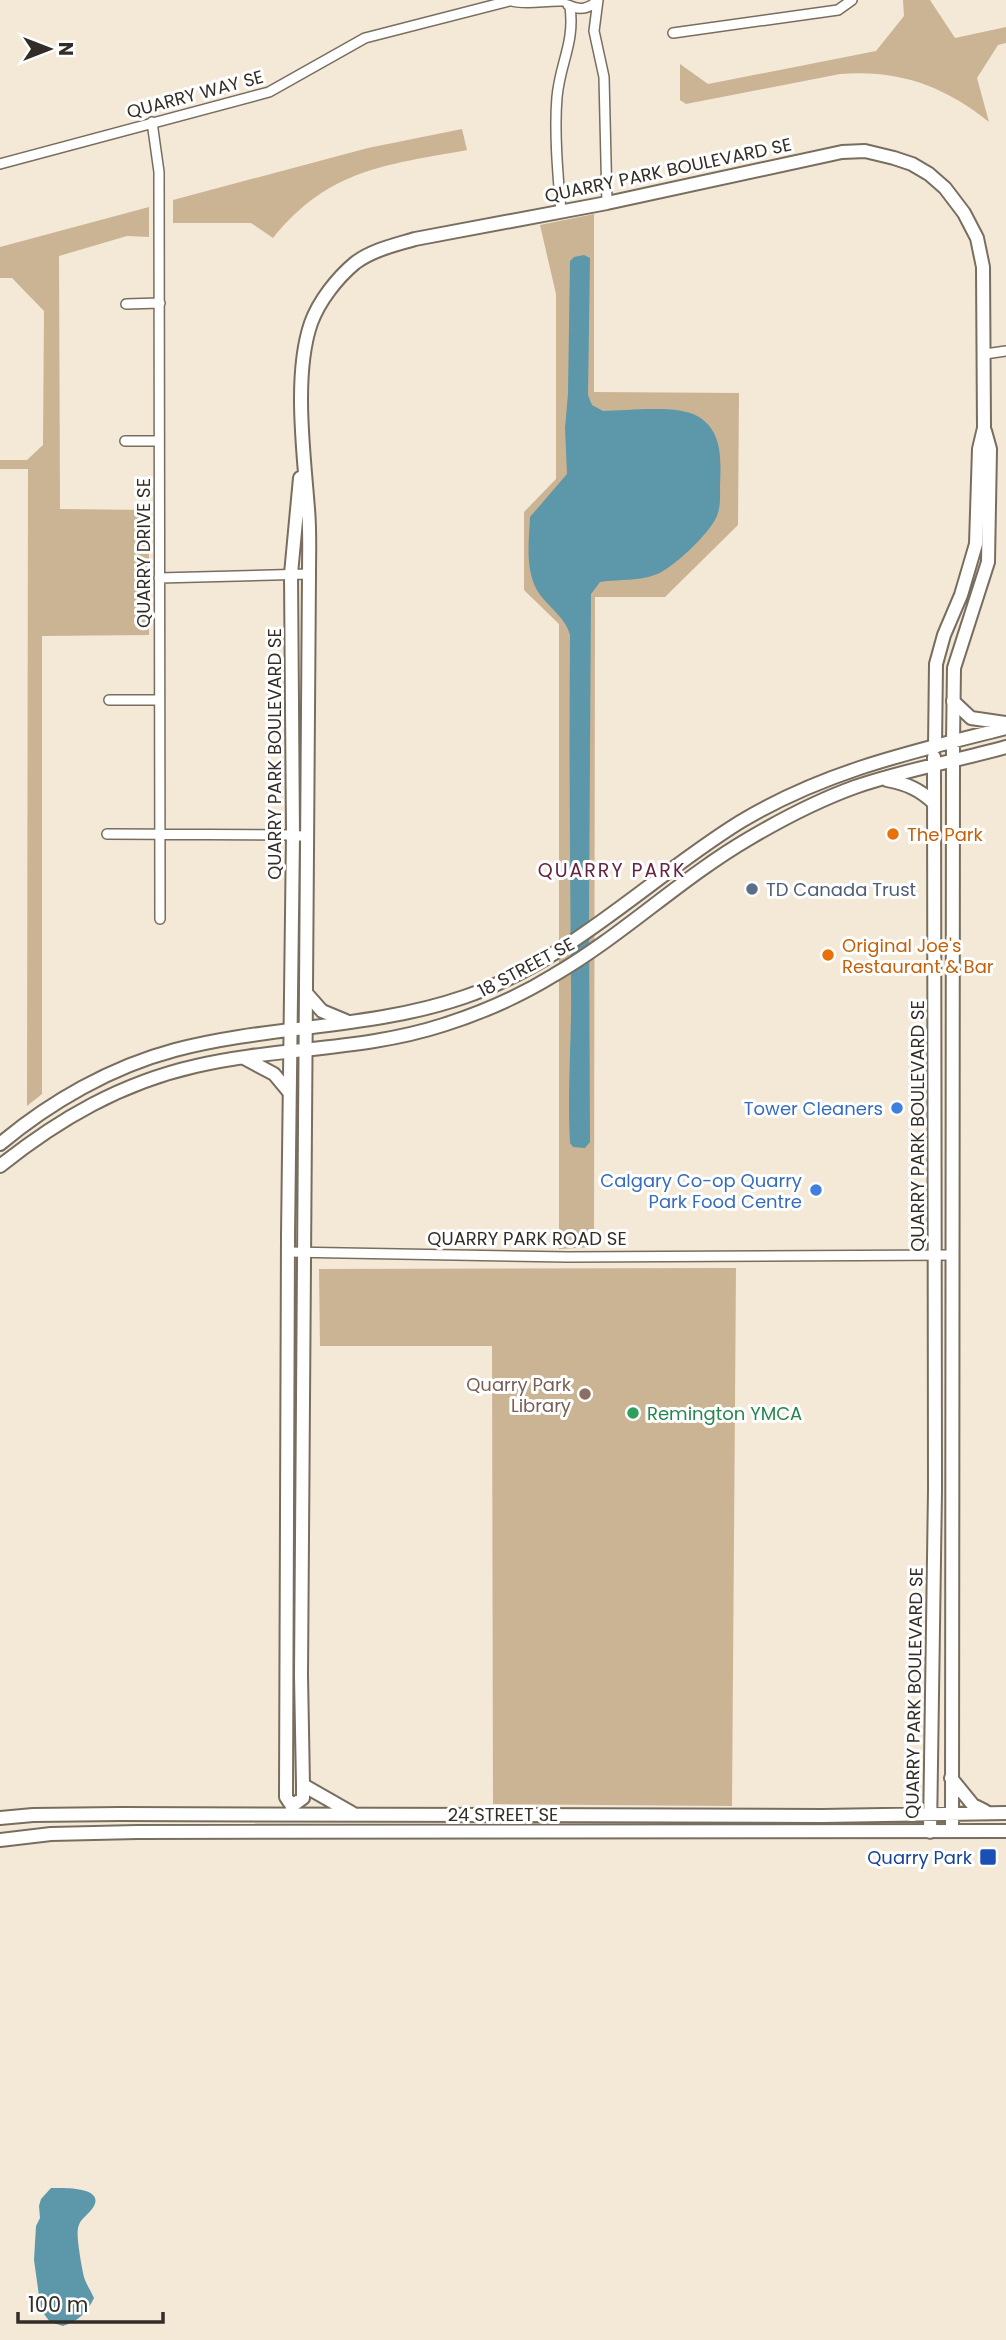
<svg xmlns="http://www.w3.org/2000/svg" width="1006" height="2340" viewBox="0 0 1006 2340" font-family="Poppins,sans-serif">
<rect width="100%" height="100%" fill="#f4e8d7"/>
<!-- green -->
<path fill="#cbb493" d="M 903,0 L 930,0 L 955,38 L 1006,27 L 1006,43 L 998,45 L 977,78 L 989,122 C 945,86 898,69 840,74 L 686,104 L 680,100 L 680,64 L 708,84 L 876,51 L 904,16 Z
M 462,129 L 467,150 C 385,165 329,169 273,238 L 251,223 L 173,223 L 173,200 L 368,148 Z
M 149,207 L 149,237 L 127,236 L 59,256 L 60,509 L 149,510 L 149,635 L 42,636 L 42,1094 L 27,1106 L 28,469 L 0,469 L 0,460 L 27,460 L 43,445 L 44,311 L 12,278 L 0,278 L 0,247 Z
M 594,214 L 594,392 L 739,393 L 738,525 L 665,597 L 595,597 L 594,1247 L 559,1249 L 559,624 L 524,590 L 524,512 L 556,479 L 556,294 L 540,225 Z
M 736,1268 L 732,1806 L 493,1804 L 492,1346 L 320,1346 L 319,1269 Z"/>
<!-- water -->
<path fill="#5c97aa" d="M 584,255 L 590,258 L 588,395 L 592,405 L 603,411 C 629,411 678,404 699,417 C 723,432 721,461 720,486 C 720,496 721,508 716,518 C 708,534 680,561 663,571 C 645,582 620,579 600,582 L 591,594 L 589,915 L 590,1142 L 585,1148 L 573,1147 L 570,1143 C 567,1090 572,1036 571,983 C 570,867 569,751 570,635 C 566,619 551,609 541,596 C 524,574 529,543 530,517 L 567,474 L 565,428 L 568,394 L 570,261 L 574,257 Z
M 51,2188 C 61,2188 104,2186 94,2206 C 89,2215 80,2218 78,2228 C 76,2237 82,2268 84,2277 C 86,2284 91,2291 94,2298 C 87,2313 78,2321 63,2326 L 50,2322 L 41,2310 L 34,2260 L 36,2226 L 40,2218 L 39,2206 L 41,2199 Z"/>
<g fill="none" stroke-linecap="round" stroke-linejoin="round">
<defs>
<path id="minor" d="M 598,0 L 594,31 L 604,77 L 607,203
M 512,1 C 529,5 546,0 563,1
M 568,5 C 580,11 589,9 598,0
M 673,33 L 838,10 L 852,0
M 152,122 L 159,172 L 160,919
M 0,164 L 269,92 L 365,38 L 513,0
M 561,211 C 558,176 554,132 557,97 C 560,63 575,43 570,7
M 126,304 L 160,303
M 985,354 L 1006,351
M 125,441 L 159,441
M 159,578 L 309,574
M 109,700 L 159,700
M 107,834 L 293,835 L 308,837
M 288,1252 L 568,1257 L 952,1255"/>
<path id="tertiary" d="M 953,742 L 954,668 L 988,562 L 990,449 L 985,431
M 292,1806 L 303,1798 L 303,1785 L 301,1675 L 309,574 C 309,552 310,531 308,509 C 304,455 293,375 311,323 C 319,301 337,278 355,263 C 372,250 395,245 415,239 L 607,203 L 842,152 L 865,151 L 894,158 L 912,164 L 929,174 L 945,188 L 964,213 L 977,238 L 983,267 L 984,428 L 979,449 L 976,544 L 961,595 L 944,635 L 936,664 L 935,747
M 292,1812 L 292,1806 L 286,1797 L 288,1236 L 293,835 L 291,574 L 300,478"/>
<path id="secondary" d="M 953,701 L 971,718 L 1006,723
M 887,780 C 907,784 919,789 934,803
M 307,994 L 322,1011 L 346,1021
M 244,1058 L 274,1074 L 289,1092
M 0,1144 C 50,1102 111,1067 175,1050 C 270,1025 371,1029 464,997 C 568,962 648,879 740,822 C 825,771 911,752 1006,728
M 0,1166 C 59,1119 121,1083 196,1066 C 277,1047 363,1051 443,1025 C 481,1013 520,996 554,975 C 623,935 681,878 750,838 C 784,818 819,800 855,787 C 904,770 956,761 1006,747
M 951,1778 L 973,1805 L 985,1811
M 303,1785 L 352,1813
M 0,1818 L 33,1815 L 120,1814 L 822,1816 L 1006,1813
M 952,1831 L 953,742
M 930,1832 L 935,1490 L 934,757
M 0,1840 L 51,1834 L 137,1832 L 1006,1831"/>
</defs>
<!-- minor casing -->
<use href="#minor" stroke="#786e5f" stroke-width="12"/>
<!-- tertiary casing -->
<use href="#tertiary" stroke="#786e5f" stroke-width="16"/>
<!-- secondary casing -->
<use href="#secondary" stroke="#786e5f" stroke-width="16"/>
<!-- minor -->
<use href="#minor" stroke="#fff" stroke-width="9"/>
<!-- tertiary -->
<use href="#tertiary" stroke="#fff" stroke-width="12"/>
<!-- secondary -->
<use href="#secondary" stroke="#fff" stroke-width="12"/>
</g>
<!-- markers -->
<g fill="#e8710a" stroke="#fff" stroke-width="2.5">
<circle cx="893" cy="834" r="7"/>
<circle cx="828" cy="955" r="7"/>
</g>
<circle fill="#5c6f8a" stroke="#fff" stroke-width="2.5" cx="752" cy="889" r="7"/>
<g fill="#3f7fe0" stroke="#fff" stroke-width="2.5">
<circle cx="897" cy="1108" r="7"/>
<circle cx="816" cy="1190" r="7"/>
</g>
<circle fill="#8d6e63" stroke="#fff" stroke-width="2.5" cx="585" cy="1394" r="7"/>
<circle fill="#2e9e5b" stroke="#fff" stroke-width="2.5" cx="633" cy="1413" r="7"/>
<rect fill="#1a4fb4" stroke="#fff" stroke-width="2.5" x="979" y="1848" width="18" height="18" rx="3.5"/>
<g text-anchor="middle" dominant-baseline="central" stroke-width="6" stroke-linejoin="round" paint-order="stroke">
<!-- street labels -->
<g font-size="18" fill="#322d27" stroke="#fff">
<text transform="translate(195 94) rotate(-15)">QUARRY WAY SE</text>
<text transform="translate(668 170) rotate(-12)">QUARRY PARK BOULEVARD SE</text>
<text transform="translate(143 553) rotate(-90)">QUARRY DRIVE SE</text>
<text transform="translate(274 754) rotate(-90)">QUARRY PARK BOULEVARD SE</text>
<text transform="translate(526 967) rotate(-28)">18 STREET SE</text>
<text transform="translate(917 1126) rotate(-90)">QUARRY PARK BOULEVARD SE</text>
<text x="527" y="1238">QUARRY PARK ROAD SE</text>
<text transform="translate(914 1693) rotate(-89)">QUARRY PARK BOULEVARD SE</text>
<text x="503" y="1814">24 STREET SE</text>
</g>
<!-- food labels -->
<g font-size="18" fill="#c56008" stroke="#fff" text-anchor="start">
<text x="907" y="834">The Park</text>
<text x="842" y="945">Original Joe's<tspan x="842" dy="21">Restaurant &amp; Bar</tspan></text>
</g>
<!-- service labels -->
<g font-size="18" fill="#4e5e75" stroke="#fff" text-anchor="start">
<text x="766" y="889">TD Canada Trust</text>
</g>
<!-- shop labels -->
<g font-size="18" fill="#366cbe" stroke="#fff" text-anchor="end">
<text x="883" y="1108">Tower Cleaners</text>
<text x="802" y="1180">Calgary Co-op Quarry<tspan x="802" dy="21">Park Food Centre</tspan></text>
</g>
<!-- education labels -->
<g font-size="18" fill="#785e54" stroke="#fff" text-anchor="end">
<text x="571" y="1384">Quarry Park<tspan x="571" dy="21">Library</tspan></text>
</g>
<!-- leisure labels -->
<g font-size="18" fill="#27864d" stroke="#fff" text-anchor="start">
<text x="647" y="1413">Remington YMCA</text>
</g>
<!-- transit labels -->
<g font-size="18" fill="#164399" stroke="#fff" text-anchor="end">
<text x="972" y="1857">Quarry Park</text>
</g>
<!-- neighbourhood labels -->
<g font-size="19" letter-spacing="2" fill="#662440" stroke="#fff">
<text x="612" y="870">QUARRY PARK</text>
</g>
</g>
<!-- north arrow -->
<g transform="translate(49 49) rotate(90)" stroke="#ffffff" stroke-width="5" paint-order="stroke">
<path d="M0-5L12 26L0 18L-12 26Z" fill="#322d27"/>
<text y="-10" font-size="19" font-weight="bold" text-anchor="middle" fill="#322d27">N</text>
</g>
<!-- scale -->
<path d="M18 2312v10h145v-10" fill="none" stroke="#322d27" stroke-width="3.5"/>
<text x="28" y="2312" font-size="21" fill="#322d27" stroke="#ffffff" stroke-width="5" paint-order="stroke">100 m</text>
</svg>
